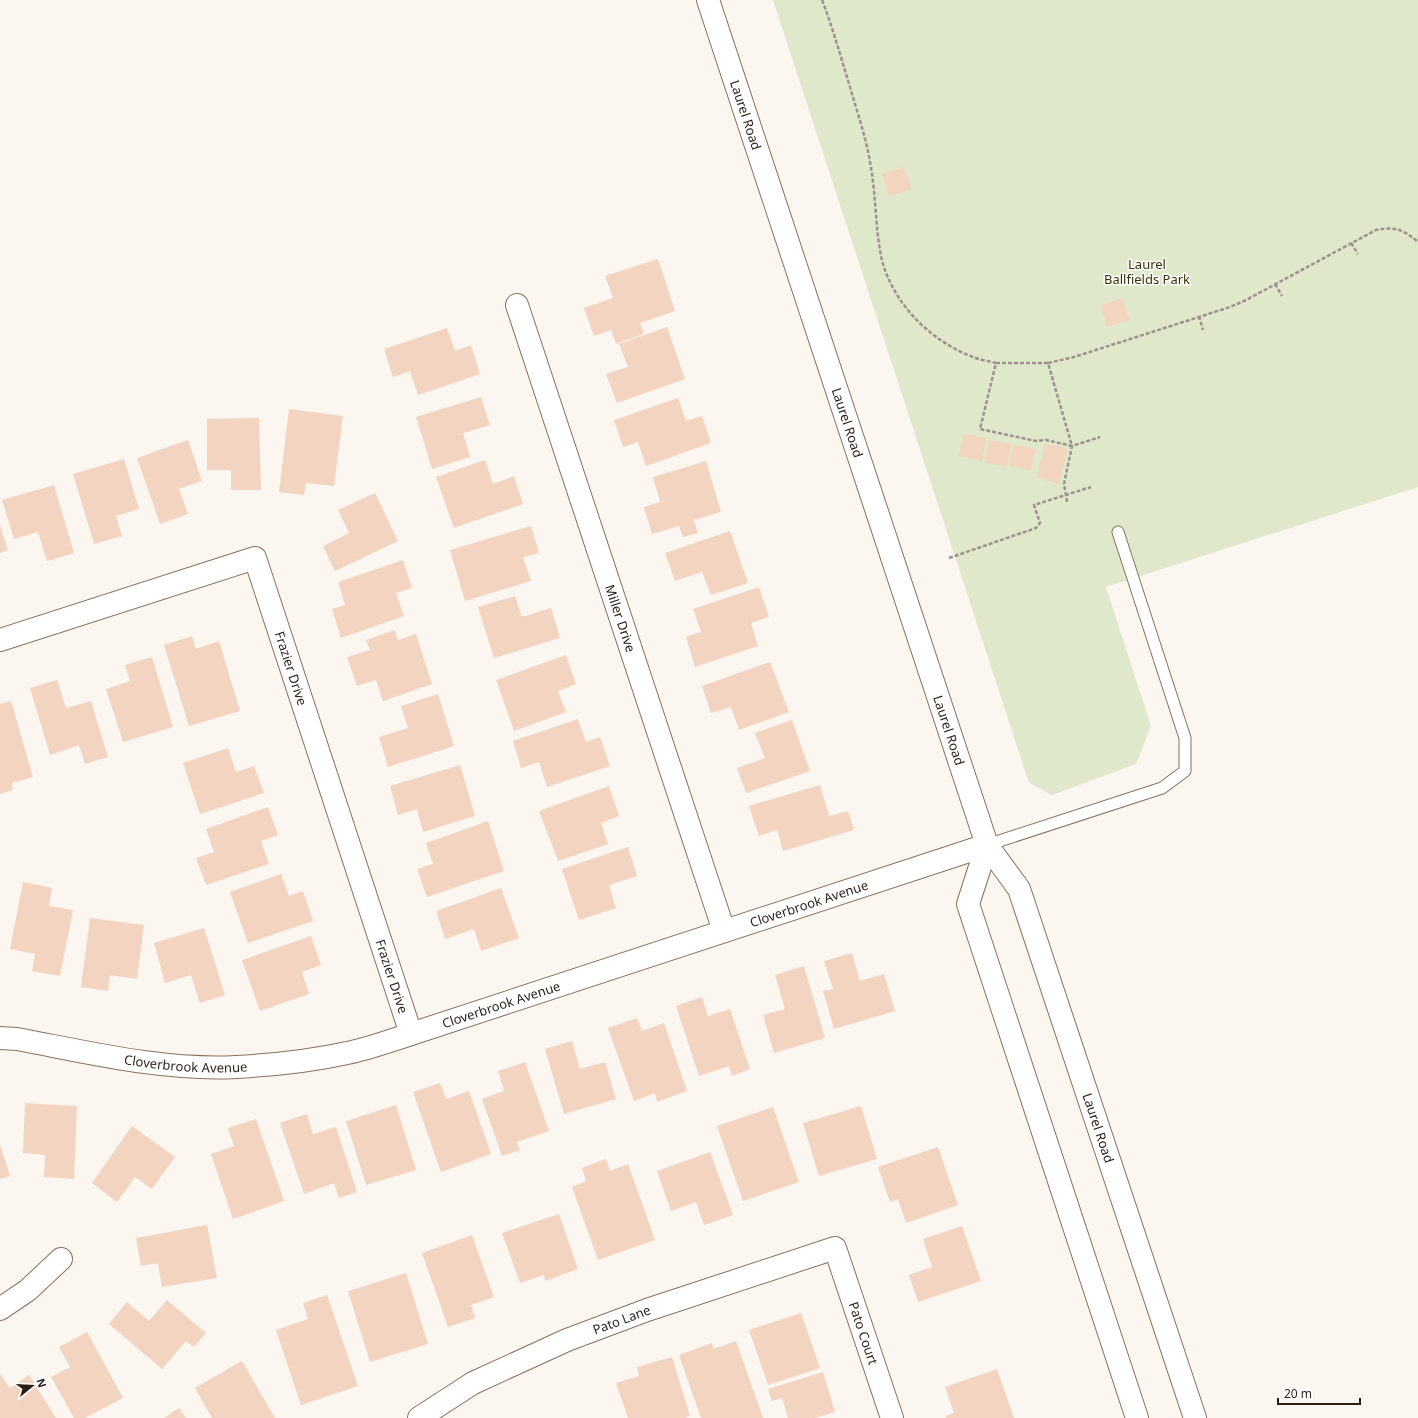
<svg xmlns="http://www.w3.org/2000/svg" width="1418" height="1418" viewBox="0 0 1418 1418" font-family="'Noto Sans',sans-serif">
<rect width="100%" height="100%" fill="#fcf6f1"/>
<!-- green -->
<path fill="#dfe8ca" d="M 773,0 L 1418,0 L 1418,487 L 1106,587 L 1151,726 L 1136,764 L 1052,795 L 1029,783 Z"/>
<!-- building -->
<path fill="#f2d4c0" d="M 904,167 L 912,189 L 889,196 L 882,174 Z
M 658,259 L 675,311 L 640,323 L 644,334 L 616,344 L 611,330 L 594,336 L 584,308 L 613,298 L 605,276 Z
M 1123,298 L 1129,320 L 1107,327 L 1101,305 Z
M 667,327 L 685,379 L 617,403 L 606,374 L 628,367 L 619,344 Z
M 447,328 L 455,351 L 471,345 L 480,374 L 418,395 L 410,371 L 393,377 L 384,349 Z
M 481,397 L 490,425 L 463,433 L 470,457 L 432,469 L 416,417 Z
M 678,398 L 686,421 L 702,416 L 711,443 L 646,466 L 638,442 L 623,447 L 614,420 Z
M 289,409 L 343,416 L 334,486 L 306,483 L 304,495 L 279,492 Z
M 259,418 L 261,490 L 231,490 L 231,470 L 207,470 L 207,419 Z
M 964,434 L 986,438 L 982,461 L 959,456 Z
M 188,440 L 202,481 L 179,489 L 188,514 L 160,524 L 137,458 Z
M 989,440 L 1012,444 L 1007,467 L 985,462 Z
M 1045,443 L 1068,449 L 1059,484 L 1037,478 Z
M 1014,445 L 1036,449 L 1031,471 L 1009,466 Z
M 124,459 L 139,509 L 116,516 L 122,536 L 94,544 L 73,474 Z
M 485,460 L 493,484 L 514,476 L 523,504 L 454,528 L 436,477 Z
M 706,461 L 721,512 L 694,520 L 698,533 L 683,537 L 679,526 L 652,534 L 644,507 L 660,502 L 653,477 Z
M 54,485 L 74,553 L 47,561 L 38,532 L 14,539 L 2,500 Z
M 375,493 L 398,541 L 335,571 L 323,546 L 349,533 L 338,510 Z
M 0,526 L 8,550 L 0,553 Z
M 531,526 L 539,553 L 523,557 L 531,581 L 465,601 L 450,550 Z
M 730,531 L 748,583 L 711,595 L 702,572 L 675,581 L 665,553 Z
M 403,560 L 412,588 L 396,593 L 404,616 L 341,638 L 332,609 L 345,605 L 338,582 Z
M 759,587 L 769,617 L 751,623 L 758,646 L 695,667 L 686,637 L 701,632 L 693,609 Z
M 515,596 L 522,617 L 551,608 L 560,638 L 494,658 L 478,607 Z
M 395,630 L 398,640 L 416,634 L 432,684 L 383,701 L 376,680 L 357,686 L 347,657 L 370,650 L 366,640 Z
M 192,636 L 196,649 L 219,641 L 240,711 L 189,726 L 164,645 Z
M 566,655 L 576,684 L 558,691 L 566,712 L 514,731 L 496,680 Z
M 152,657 L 173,727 L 123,742 L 106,689 L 130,681 L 125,665 Z
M 770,662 L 789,712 L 739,730 L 731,707 L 711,713 L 702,686 Z
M 57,680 L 66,708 L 91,701 L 108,757 L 85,764 L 79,745 L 50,755 L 30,688 Z
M 438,694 L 454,746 L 388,767 L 379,737 L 408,728 L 401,706 Z
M 11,701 L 33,777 L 12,783 L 13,790 L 0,794 L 0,704 Z
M 578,719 L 586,742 L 600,737 L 610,766 L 547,787 L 539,762 L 521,768 L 513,741 Z
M 792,720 L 810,771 L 746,793 L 737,768 L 765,758 L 755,733 Z
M 228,748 L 236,772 L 254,766 L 264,793 L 200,814 L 183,763 Z
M 460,765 L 475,816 L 423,832 L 417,809 L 398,815 L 390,786 Z
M 820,785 L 829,816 L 848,811 L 854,830 L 783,851 L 777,830 L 759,836 L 749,806 Z
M 609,786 L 619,816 L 601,823 L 608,844 L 558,861 L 539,811 Z
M 268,807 L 278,835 L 261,841 L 269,864 L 206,885 L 196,858 L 214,852 L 206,829 Z
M 488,821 L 504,871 L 427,897 L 417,869 L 433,864 L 426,843 Z
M 628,847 L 637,876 L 609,885 L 616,908 L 579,920 L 562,869 Z
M 281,874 L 289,896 L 303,891 L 313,921 L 248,943 L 230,892 Z
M 23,882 L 52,888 L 49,906 L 73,910 L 60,976 L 32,971 L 35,954 L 10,949 Z
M 501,888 L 519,938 L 481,951 L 474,929 L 445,939 L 436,911 Z
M 90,918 L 144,925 L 137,979 L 110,975 L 108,991 L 81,987 Z
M 204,928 L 225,995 L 200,1003 L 191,975 L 165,983 L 154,943 Z
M 311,936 L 321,965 L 302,972 L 309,994 L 260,1011 L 242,960 Z
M 852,953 L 860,981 L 884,974 L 895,1011 L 834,1029 L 823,991 L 833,989 L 824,961 Z
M 804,966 L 825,1038 L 774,1053 L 763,1015 L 785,1009 L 775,975 Z
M 702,997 L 708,1016 L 730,1009 L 750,1069 L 732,1076 L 729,1066 L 699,1076 L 676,1006 Z
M 637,1018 L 642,1031 L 664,1023 L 687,1091 L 657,1102 L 655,1093 L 634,1101 L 608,1028 Z
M 572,1041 L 580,1069 L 605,1062 L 616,1099 L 564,1114 L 545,1049 Z
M 525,1062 L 549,1131 L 517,1142 L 520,1150 L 502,1156 L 482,1099 L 504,1091 L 498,1071 Z
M 440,1083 L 446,1099 L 469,1091 L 491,1154 L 441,1172 L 413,1092 Z
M 25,1103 L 77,1106 L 74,1179 L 44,1177 L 45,1155 L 23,1153 Z
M 396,1105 L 416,1170 L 366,1185 L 346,1121 Z
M 861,1106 L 877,1159 L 819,1176 L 803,1123 Z
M 773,1107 L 799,1182 L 743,1201 L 717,1126 Z
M 307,1114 L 313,1134 L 336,1127 L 357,1192 L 339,1198 L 334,1183 L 304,1194 L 280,1123 Z
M 256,1119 L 284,1201 L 233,1219 L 211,1154 L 234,1146 L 228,1128 Z
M 132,1126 L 175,1157 L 152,1189 L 135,1177 L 117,1202 L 92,1183 Z
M 0,1144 L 10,1176 L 0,1179 Z
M 938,1147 L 958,1205 L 906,1223 L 898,1199 L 890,1202 L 878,1167 Z
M 710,1152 L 733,1215 L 704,1225 L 696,1202 L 671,1211 L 657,1171 Z
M 606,1159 L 610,1171 L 628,1164 L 655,1240 L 598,1260 L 572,1187 L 586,1181 L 582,1168 Z
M 559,1214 L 578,1269 L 545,1281 L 544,1275 L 520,1283 L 502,1233 Z
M 207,1225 L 217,1278 L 162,1287 L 158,1263 L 141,1266 L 136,1238 Z
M 962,1226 L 981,1281 L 918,1302 L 909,1275 L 932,1267 L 923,1239 Z
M 472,1235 L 494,1297 L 471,1305 L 475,1318 L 448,1327 L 422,1253 Z
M 406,1273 L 428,1344 L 370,1362 L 348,1291 Z
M 327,1295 L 358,1386 L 301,1405 L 276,1330 L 308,1319 L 303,1303 Z
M 167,1300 L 206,1333 L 194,1347 L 186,1341 L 162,1369 L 109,1324 L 127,1302 L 149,1321 Z
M 801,1313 L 820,1368 L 768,1385 L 749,1330 Z
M 87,1332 L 123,1398 L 85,1418 L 74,1418 L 51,1377 L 70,1367 L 59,1347 Z
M 736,1341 L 763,1418 L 701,1418 L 679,1355 L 712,1343 L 713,1349 Z
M 672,1357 L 690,1416 L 685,1418 L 628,1418 L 616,1383 L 639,1376 L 637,1367 Z
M 242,1361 L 275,1418 L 212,1418 L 195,1388 Z
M 997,1369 L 1014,1418 L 946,1418 L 946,1416 L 954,1413 L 945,1387 Z
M 823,1372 L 835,1412 L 815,1418 L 788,1418 L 782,1398 L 772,1401 L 768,1389 Z
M 0,1374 L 10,1388 L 29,1375 L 56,1418 L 0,1418 Z
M 179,1408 L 186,1418 L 164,1418 Z"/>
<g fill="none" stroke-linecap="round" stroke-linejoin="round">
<defs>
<path id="lane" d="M 987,845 L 1162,788 L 1185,771 L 1185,738 L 1118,532"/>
<g id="street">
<path id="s1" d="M 517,305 L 724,931"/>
<path id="s2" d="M 0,640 L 255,558 L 411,1034"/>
<path id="s3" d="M 0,1038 L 17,1039 C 87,1052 164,1071 236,1067 C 272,1065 311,1061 347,1053 C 368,1049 389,1041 411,1034 L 987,845"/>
<path d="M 0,1309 L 28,1290 L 61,1259"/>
<path id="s4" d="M 419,1418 L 473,1383 L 567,1340 L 647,1310 L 835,1248 L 892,1418"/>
</g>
<g id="secondary">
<path id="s5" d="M 708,0 L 987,845 L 1019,889 L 1195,1418"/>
<path d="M 987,845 L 968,904 L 1137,1418"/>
</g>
</defs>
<!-- lane casing -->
<use href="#lane" stroke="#8c705d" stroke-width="13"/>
<!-- street casing -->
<use href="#street" stroke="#8c705d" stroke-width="24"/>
<!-- secondary casing -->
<use href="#secondary" stroke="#8c705d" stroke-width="24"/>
<!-- path -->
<path stroke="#9b938c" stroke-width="2.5" stroke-dasharray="4 2" stroke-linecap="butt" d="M 822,0 C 833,28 841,58 850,87 C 857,112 866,137 870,162 C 876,193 875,225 881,256 C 891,302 930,341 973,357 C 980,360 989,361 996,363
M 1351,243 L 1358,254
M 1275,284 L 1282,296
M 1199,316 L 1203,330
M 996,363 L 1048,363 L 1072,446 L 1046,440 L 1036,441 L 980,429 Z
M 1048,363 L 1074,357 L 1230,307 L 1246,300 L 1376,230 C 1395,226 1404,230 1418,242
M 1067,502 L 1064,484 L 1072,446 L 1100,437
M 949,558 L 1036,528 L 1040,523 L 1034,505 L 1091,487"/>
<!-- lane -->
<use href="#lane" stroke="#fff" stroke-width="11"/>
<!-- street -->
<use href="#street" stroke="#fff" stroke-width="22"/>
<!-- secondary -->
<use href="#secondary" stroke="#fff" stroke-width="22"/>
</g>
<g text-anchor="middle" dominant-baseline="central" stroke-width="3" stroke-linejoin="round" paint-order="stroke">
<!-- street labels -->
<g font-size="13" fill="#2a1f17" stroke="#fff">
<text stroke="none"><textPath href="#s5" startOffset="121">Laurel Road</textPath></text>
<text stroke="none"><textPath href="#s5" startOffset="445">Laurel Road</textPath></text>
<text stroke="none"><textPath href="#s1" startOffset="330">Miller Drive</textPath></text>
<text stroke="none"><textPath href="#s2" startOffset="384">Frazier Drive</textPath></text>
<text stroke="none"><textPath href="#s5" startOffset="769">Laurel Road</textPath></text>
<text stroke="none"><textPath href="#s3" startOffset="836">Cloverbrook Avenue</textPath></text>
<text stroke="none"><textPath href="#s2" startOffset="708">Frazier Drive</textPath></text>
<text stroke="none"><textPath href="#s3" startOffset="512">Cloverbrook Avenue</textPath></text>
<text stroke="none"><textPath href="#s3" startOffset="188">Cloverbrook Avenue</textPath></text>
<text stroke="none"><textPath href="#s5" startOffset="1196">Laurel Road</textPath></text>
<text stroke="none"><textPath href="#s4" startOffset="226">Pato Lane</textPath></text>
<text stroke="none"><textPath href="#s4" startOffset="541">Pato Court</textPath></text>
</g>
<!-- park labels -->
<g font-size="13" fill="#2d3703" stroke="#fff">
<text x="1147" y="264">Laurel<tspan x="1147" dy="15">Ballfields Park</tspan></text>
</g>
</g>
<!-- north arrow -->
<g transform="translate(32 1386) rotate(72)" stroke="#ffffff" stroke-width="3" paint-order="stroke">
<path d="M0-3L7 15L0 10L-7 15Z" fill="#2a1f17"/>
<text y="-6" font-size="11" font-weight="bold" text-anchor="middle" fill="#2a1f17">N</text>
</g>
<!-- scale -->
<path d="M1278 1398v6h82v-6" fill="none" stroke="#2a1f17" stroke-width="2"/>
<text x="1284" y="1398" font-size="12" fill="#2a1f17" stroke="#ffffff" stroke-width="3" paint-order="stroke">20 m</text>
</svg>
